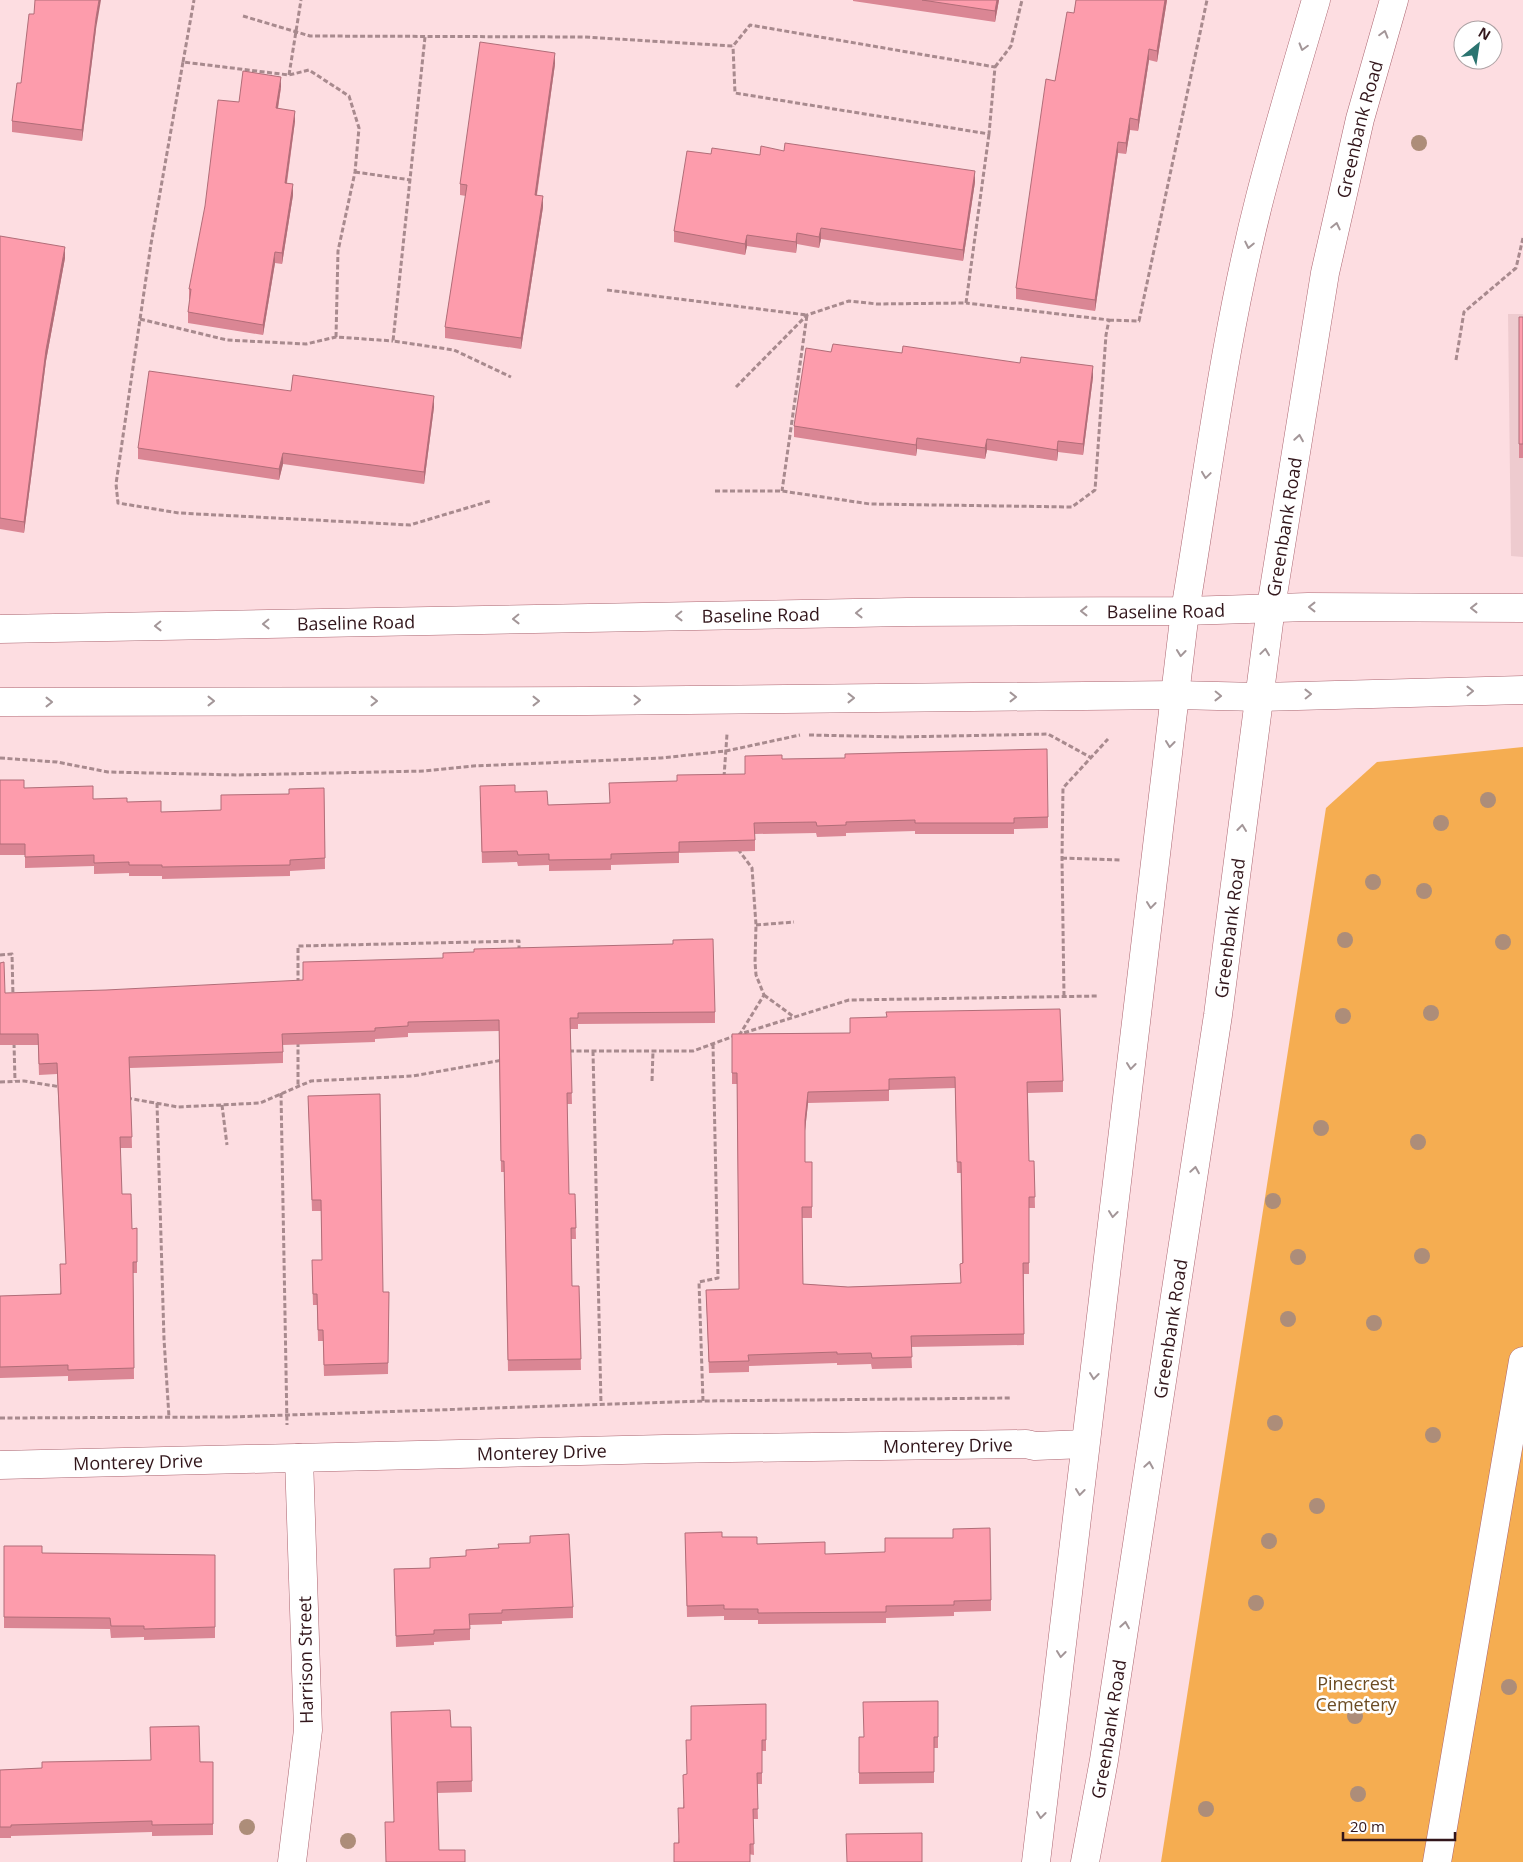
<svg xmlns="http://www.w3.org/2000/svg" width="1523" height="1862" viewBox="0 0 1523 1862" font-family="'Open Sans',sans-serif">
<rect width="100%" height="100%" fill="#fddde1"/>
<!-- built -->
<path fill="#eecbcf" d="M 1508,314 L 1523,314 L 1523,557 L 1511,556 Z"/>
<!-- green -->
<path fill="#f5ad51" d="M 1523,747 L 1523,1862 L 1161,1862 L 1326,808 L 1377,762 Z"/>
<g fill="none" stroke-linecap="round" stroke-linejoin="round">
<defs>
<g id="minor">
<path id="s1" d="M 0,1465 L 664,1449 L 1026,1444 L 1035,1446 L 1085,1444"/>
<path d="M 292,1862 L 308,1730 L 299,1458"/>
<path d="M 1437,1862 L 1523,1361"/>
</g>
<g id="major">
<path id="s2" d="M 0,629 L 907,612 L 1185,611 L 1308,607 L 1523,608"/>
<path d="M 0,702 L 588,701 L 1176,695 L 1259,697 L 1523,690"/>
<path d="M 1036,1862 L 1185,611 C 1208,473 1225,333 1260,197 C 1277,131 1297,65 1316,0"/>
<path id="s3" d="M 1085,1862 L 1104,1760 L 1218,1015 L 1271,607 L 1325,273 L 1360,119 L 1394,0"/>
</g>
</defs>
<!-- minor casing -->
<use href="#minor" stroke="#ab6570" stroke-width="29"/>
<!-- major casing -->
<use href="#major" stroke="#ab6570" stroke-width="29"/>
<!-- path -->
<path stroke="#a88a8e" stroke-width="3" stroke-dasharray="5 2.5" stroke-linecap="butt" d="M 243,16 L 310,36 L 584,37 L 733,46 L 750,25 L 995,67 L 989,134 L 735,93 L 733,46
M 425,37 L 393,341 L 454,350 L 511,377
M 183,62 L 194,0
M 995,67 L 1011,46 L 1022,0
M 289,75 L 301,0
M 355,172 L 411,180
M 607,290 L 807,315 L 782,491
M 140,319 L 227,340 L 306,344 L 336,337 L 393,341
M 1109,320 L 1139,321 L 1207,0
M 336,337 L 338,251 L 355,172 L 359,128 L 349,96 L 309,70 L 289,75 L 183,62 L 151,244 L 116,484 L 118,503 L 179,513 L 410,525 L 490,501
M 1456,360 L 1464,312 L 1516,268 L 1523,238
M 736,387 L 807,315 L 849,301 L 877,304 L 966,303 L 989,134
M 715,491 L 782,491 L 870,504 L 1072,507 L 1095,490 L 1106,335 L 1109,320 L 966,303
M 809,735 L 899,737 L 1048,734 L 1090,757
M 0,758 L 57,762 L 108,772 L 237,775 L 425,771 L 473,766 L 661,758 L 726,751 L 800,735
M 724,777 L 727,734
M 738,849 L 752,868 L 756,925 L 755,962 L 756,975 L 764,995 L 740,1034 L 849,1000 L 1099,996
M 1062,858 L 1120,860
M 756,925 L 794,922
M 0,955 L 12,954 L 13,996
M 298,983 L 298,946 L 519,941 L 519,952
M 764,995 L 794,1017
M 1064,996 L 1062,858 L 1063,788 L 1108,739
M 298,1042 L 298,1086
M 14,1043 L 15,1081
M 569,1051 L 693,1051 L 740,1034
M 593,1051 L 601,1404
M 652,1081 L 653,1051
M 0,1082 L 24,1081 L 61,1087
M 281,1093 L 287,1425
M 127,1098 L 178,1107 L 260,1103 L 311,1081 L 413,1076 L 503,1060
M 157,1103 L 164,1339 L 169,1417
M 222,1105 L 227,1145
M 703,1401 L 699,1282 L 718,1278 L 713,1044
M 0,1418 L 229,1417 L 703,1401 L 1010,1398"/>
<!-- minor -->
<use href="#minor" stroke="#fff" stroke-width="28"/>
<!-- major -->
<use href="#major" stroke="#fff" stroke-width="28"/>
</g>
<!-- trees -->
<g fill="#ad8d79">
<circle cx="1419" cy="143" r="8"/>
<circle cx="1488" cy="800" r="8"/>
<circle cx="1441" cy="823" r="8"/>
<circle cx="1373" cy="882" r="8"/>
<circle cx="1424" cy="891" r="8"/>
<circle cx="1345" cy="940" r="8"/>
<circle cx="1503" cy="942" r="8"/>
<circle cx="1431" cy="1013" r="8"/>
<circle cx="1343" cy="1016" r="8"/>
<circle cx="1321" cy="1128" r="8"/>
<circle cx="1418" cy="1142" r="8"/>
<circle cx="1273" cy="1201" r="8"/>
<circle cx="1422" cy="1256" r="8"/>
<circle cx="1298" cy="1257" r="8"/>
<circle cx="1288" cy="1319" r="8"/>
<circle cx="1374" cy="1323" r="8"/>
<circle cx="1275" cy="1423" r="8"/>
<circle cx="1433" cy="1435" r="8"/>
<circle cx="1317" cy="1506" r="8"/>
<circle cx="1269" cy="1541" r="8"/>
<circle cx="1256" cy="1603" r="8"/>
<circle cx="1509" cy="1687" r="8"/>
<circle cx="1355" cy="1716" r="8"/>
<circle cx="1358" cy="1794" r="8"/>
<circle cx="1206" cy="1809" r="8"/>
<circle cx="247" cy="1827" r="8"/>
<circle cx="348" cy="1841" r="8"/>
</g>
<!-- wall -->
<path fill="#da8694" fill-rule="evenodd" d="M 853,0 L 999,0 L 995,22 L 853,1 Z
M 1076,0 L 1167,0 L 1157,62 L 1149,60 L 1138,131 L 1130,130 L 1126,154 L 1118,153 L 1095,311 L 1016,299 L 1016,288 L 1055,81 L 1074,13 Z
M 96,29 L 82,141 L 12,132 L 12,121 L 21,83 Z
M 555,64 L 537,195 L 543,207 L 521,349 L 445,338 L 445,327 L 466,196 L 460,195 L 460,184 Z
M 281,87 L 278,109 L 295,121 L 287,183 L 293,195 L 282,264 L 275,263 L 263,335 L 188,323 L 188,312 L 190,299 L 189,299 L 189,289 Z
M 711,154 L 760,155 L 975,182 L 963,261 L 821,239 L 819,248 L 797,244 L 796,253 L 747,246 L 745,255 L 674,242 L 674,231 Z
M 0,236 L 65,258 L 46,361 L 24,533 L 0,529 Z
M 1519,317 L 1523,317 L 1523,458 L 1519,458 Z
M 831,352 L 902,353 L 1093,377 L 1083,455 L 1058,452 L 1057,461 L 987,450 L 985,459 L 917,449 L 916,456 L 794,437 L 794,426 Z
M 291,391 L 434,407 L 424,484 L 283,464 L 279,480 L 138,459 L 138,448 Z
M 782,759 L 1048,817 L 1048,828 L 1014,829 L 1014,834 L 915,834 L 915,831 L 846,833 L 846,836 L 817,837 L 816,833 L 755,834 L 755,851 L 679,853 L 679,863 L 611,865 L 611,870 L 549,871 L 549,865 L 518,866 L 517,862 L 482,863 L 480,797 L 515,792 L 548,805 L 609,803 L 677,781 L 745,774 Z
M 0,780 L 24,788 L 93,799 L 127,802 L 161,812 L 221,810 L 289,794 L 324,788 L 325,869 L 290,871 L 290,876 L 162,879 L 162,876 L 129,876 L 129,873 L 94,874 L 94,866 L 25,868 L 25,855 L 0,855 Z
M 0,963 L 5,993 L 715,1012 L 715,1023 L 578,1024 L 578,1029 L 570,1029 L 572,1104 L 567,1104 L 569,1194 L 575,1194 L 576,1239 L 571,1239 L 572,1286 L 579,1286 L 581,1370 L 508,1371 L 504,1172 L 501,1172 L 499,1031 L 408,1033 L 408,1037 L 375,1039 L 375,1042 L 283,1045 L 283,1063 L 130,1068 L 132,1148 L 120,1148 L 122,1194 L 132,1229 L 137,1228 L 137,1273 L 133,1273 L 134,1379 L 68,1381 L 68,1376 L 0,1378 L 0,1296 L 60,1294 L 66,1264 L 57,1074 L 39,1075 L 38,1045 L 0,1045 Z
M 850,1018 L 1063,1081 L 1063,1092 L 1028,1093 L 1029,1161 L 1034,1161 L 1035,1208 L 1029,1208 L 1029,1274 L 1024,1274 L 1024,1345 L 911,1347 L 912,1368 L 872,1369 L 871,1364 L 837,1365 L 837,1363 L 749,1366 L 749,1372 L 709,1373 L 706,1290 L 739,1289 L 737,1084 L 732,1084 L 732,1034 L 850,1033 ZM 955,1088 L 957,1173 L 961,1173 L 962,1263 L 961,1283 L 848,1287 L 803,1284 L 802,1218 L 812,1218 L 812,1162 L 805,1162 L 805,1130 L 808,1103 L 889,1101 L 889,1090 Z
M 308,1096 L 383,1292 L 389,1292 L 388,1374 L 324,1376 L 323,1341 L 318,1341 L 317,1305 L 313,1305 L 312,1271 L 322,1260 L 321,1211 L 312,1211 Z
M 685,1533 L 722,1537 L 757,1544 L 825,1554 L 991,1600 L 991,1611 L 954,1612 L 954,1616 L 886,1618 L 886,1623 L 758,1624 L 758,1620 L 724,1620 L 724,1616 L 687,1617 Z
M 4,1546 L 42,1553 L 215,1555 L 215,1638 L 144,1640 L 144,1637 L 111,1638 L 110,1629 L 4,1628 Z
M 466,1550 L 573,1607 L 573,1618 L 502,1621 L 502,1624 L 470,1625 L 470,1640 L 434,1642 L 434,1645 L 396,1647 L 394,1569 L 430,1568 L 430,1558 L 466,1556 Z
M 938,1701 L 938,1748 L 934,1748 L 934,1783 L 859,1784 L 859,1737 L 864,1737 Z
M 766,1704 L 766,1751 L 762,1751 L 762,1784 L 757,1784 L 758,1819 L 753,1819 L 754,1855 L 678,1843 L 683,1808 L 687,1774 Z
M 451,1727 L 471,1727 L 472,1792 L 437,1793 L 439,1850 L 386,1862 L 393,1822 Z
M 151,1760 L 213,1762 L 213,1835 L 152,1836 L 152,1832 L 11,1836 L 11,1838 L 0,1838 L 0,1770 L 42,1768 Z"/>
<!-- shaded-wall -->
<path fill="#b16d78" d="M 99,0 L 101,0 L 96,29 L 82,141 L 82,130 L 96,18 Z
M 997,0 L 999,0 L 995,22 L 995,11 Z
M 1165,0 L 1167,0 L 1157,62 L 1157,51 Z
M 1149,49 L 1149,60 L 1138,131 L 1138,120 Z
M 555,53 L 555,64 L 535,206 L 535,195 Z
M 281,77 L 281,87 L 276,119 L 276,108 Z
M 295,111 L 295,121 L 285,194 L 285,183 Z
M 1130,118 L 1130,130 L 1126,154 L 1126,143 Z
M 1118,142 L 1118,153 L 1095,311 L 1095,300 Z
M 975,171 L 975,182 L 963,261 L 963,250 Z
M 293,184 L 293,195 L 282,264 L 282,253 Z
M 543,196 L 543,207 L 521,349 L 521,338 Z
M 821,228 L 821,239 L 819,248 L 819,237 Z
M 797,233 L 797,244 L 796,253 L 796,242 Z
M 747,235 L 747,246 L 745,255 L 745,244 Z
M 65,247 L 65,258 L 46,361 L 24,533 L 24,522 L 46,350 Z
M 275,252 L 275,263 L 263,335 L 263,325 Z
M 1093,366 L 1093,377 L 1083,455 L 1083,444 Z
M 434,396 L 434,407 L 424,484 L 424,472 Z
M 917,438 L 917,449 L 916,456 L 916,445 Z
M 987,439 L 987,450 L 985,459 L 985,448 Z
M 1058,441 L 1058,452 L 1057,461 L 1057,450 Z
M 283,453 L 283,464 L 279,480 L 279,469 Z
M 808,1092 L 808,1103 L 805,1131 L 805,1120 Z"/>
<!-- building -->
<path fill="#fd9cac" stroke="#b16d78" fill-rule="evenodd" d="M 35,0 L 99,0 L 96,18 L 82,130 L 12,121 L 17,83 L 21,83 L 29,14 L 34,14 Z
M 922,0 L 997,0 L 995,11 Z
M 1076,0 L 1165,0 L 1157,51 L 1149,49 L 1138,120 L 1130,118 L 1126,143 L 1118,142 L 1095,300 L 1016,288 L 1046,79 L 1055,81 L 1067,12 L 1074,13 Z
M 480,42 L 555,53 L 535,195 L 543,196 L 521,338 L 445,327 L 467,185 L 460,184 Z
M 243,71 L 281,77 L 276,108 L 295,111 L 285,183 L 293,184 L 282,253 L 275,252 L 263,325 L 188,312 L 191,289 L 189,289 L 205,206 L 218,100 L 239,102 Z
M 785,143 L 975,171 L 963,250 L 821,228 L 819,237 L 797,233 L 796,242 L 747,235 L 745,244 L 674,231 L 687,151 L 711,154 L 712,148 L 760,155 L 761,146 L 784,151 Z
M 0,236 L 65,247 L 46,350 L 24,522 L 0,518 Z
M 1519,317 L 1523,317 L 1523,444 L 1519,444 Z
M 833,344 L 902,353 L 903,346 L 1020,363 L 1021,357 L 1093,366 L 1083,444 L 1058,441 L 1057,450 L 987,439 L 985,448 L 917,438 L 916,445 L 794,426 L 806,348 L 831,352 Z
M 149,371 L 291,391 L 293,375 L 434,396 L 424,472 L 283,453 L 279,469 L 138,448 Z
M 1047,749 L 1048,817 L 1014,818 L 1014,823 L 915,823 L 915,820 L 846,822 L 846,825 L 817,826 L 816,822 L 754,823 L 755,840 L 679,842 L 679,852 L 611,854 L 611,859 L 549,860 L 549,854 L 518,855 L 517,851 L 482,852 L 480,786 L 515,785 L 515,792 L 547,791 L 548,805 L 610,803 L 609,783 L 677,781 L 677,775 L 745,774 L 745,756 L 782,755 L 782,759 L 845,758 L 845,754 Z
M 0,780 L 24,780 L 24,788 L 93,786 L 93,799 L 127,798 L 127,802 L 161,801 L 161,812 L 221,810 L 221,795 L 289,794 L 289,789 L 324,788 L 325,858 L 290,860 L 290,865 L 162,867 L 162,865 L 129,865 L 129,862 L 94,863 L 94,855 L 25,857 L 25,844 L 0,844 Z
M 713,939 L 715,1012 L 578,1013 L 578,1018 L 570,1018 L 572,1093 L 567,1093 L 569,1194 L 575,1194 L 576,1228 L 571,1228 L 572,1286 L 579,1286 L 581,1359 L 508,1360 L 504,1161 L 501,1161 L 499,1020 L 408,1022 L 408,1026 L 375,1028 L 375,1031 L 282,1034 L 283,1052 L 129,1057 L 132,1137 L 120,1137 L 122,1194 L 131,1194 L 132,1229 L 137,1228 L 137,1262 L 133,1262 L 134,1368 L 68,1370 L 68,1365 L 0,1367 L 0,1296 L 61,1294 L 60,1264 L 66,1264 L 57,1063 L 39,1064 L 38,1034 L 0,1034 L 0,963 L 4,962 L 5,993 L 106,990 L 303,980 L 303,962 L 443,958 L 443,953 L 474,952 L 474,949 L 673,944 L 673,940 Z
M 1060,1009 L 1063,1081 L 1027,1082 L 1029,1161 L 1034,1161 L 1035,1197 L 1029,1197 L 1029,1263 L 1023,1263 L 1024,1334 L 911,1336 L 912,1357 L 872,1358 L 871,1353 L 837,1354 L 837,1352 L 748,1355 L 749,1361 L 709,1362 L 706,1290 L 739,1289 L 737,1073 L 732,1073 L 732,1034 L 850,1033 L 850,1018 L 887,1017 L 886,1012 ZM 955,1077 L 957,1162 L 961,1162 L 963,1263 L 960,1264 L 961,1283 L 848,1287 L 803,1284 L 802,1207 L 812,1207 L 812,1162 L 805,1162 L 805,1120 L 808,1092 L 889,1090 L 889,1079 Z
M 380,1094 L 383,1292 L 389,1292 L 388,1363 L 324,1365 L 323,1330 L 318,1330 L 317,1294 L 313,1294 L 312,1260 L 322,1260 L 321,1200 L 312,1200 L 308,1096 Z
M 990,1528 L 991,1600 L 954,1601 L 954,1605 L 886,1606 L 886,1612 L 758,1613 L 758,1609 L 724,1609 L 724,1605 L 687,1606 L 685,1533 L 722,1532 L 722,1537 L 757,1537 L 757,1544 L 825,1542 L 825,1554 L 885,1552 L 885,1538 L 953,1538 L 953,1529 Z
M 569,1534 L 573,1607 L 502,1610 L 502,1613 L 469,1614 L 470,1629 L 434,1630 L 434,1634 L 396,1636 L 394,1569 L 430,1568 L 430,1558 L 466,1556 L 466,1550 L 499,1548 L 498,1544 L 530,1543 L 530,1536 Z
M 4,1546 L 42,1546 L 42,1553 L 215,1555 L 215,1627 L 144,1629 L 144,1626 L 111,1626 L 110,1618 L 4,1617 Z
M 938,1701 L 938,1737 L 934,1737 L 934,1772 L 859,1773 L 859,1737 L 864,1737 L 863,1702 Z
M 766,1704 L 766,1740 L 762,1740 L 762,1773 L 757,1773 L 758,1809 L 753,1809 L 754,1844 L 750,1844 L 750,1862 L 674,1862 L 674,1843 L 679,1843 L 678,1808 L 684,1808 L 683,1775 L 687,1774 L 686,1740 L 691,1740 L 691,1706 Z
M 450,1710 L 451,1727 L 471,1727 L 472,1781 L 437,1782 L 439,1850 L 465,1850 L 465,1862 L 386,1862 L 385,1822 L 394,1822 L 391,1712 Z
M 199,1726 L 200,1762 L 213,1762 L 213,1824 L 152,1825 L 152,1821 L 11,1825 L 11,1827 L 0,1827 L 0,1770 L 42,1768 L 42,1762 L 151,1760 L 150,1727 Z
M 922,1833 L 922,1862 L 847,1862 L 846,1834 Z"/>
<!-- one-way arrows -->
<defs><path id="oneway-chevron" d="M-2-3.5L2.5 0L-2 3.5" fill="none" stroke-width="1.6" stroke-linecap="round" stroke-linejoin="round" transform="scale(1.25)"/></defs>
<g stroke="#a39698">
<use href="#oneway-chevron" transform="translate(1384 34) rotate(-74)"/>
<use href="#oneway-chevron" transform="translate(1303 47) rotate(106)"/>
<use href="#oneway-chevron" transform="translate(1336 226) rotate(-77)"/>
<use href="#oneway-chevron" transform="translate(1249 245) rotate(102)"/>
<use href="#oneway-chevron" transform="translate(1299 438) rotate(-81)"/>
<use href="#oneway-chevron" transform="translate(1206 475) rotate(98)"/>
<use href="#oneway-chevron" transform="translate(1312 607) rotate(-180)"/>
<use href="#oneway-chevron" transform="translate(1474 608) rotate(-180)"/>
<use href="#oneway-chevron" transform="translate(1084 611) rotate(180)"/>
<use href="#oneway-chevron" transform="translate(859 613) rotate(179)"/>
<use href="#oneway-chevron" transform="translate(679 616) rotate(179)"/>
<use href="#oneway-chevron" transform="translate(516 619) rotate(179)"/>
<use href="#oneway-chevron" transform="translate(266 624) rotate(179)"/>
<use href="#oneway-chevron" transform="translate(158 626) rotate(179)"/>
<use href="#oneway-chevron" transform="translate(1265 652) rotate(-82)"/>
<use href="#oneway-chevron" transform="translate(1181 653) rotate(96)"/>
<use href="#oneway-chevron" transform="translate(1470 691) rotate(-1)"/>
<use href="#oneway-chevron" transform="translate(1308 694) rotate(-1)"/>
<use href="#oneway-chevron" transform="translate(1218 696) rotate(1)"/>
<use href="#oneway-chevron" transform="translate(1013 697)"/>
<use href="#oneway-chevron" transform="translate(851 698)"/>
<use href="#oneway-chevron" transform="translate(637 700) rotate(-1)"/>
<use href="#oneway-chevron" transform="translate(211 701)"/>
<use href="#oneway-chevron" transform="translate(374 701)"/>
<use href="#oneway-chevron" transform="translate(536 701)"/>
<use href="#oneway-chevron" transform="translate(49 702)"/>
<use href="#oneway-chevron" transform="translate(1170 744) rotate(97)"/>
<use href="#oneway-chevron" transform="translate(1242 828) rotate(-83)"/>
<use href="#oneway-chevron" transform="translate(1151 905) rotate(97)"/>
<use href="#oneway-chevron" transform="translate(1131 1066) rotate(97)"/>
<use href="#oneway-chevron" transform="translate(1195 1170) rotate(-81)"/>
<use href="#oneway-chevron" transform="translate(1113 1214) rotate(97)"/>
<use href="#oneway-chevron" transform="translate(1094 1376) rotate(97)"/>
<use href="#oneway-chevron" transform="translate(1149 1465) rotate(-81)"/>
<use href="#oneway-chevron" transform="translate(1080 1492) rotate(97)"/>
<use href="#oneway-chevron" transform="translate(1125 1625) rotate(-81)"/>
<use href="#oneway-chevron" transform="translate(1061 1654) rotate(97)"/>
<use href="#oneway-chevron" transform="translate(1041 1815) rotate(97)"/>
</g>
<g text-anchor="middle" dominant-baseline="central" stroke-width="5" stroke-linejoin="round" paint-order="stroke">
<!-- street labels -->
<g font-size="18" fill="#32161b" stroke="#fff">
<text stroke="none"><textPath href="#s3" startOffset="1755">Greenbank Road</textPath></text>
<text stroke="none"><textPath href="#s3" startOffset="1350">Greenbank Road</textPath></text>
<text stroke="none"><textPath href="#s2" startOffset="1166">Baseline Road</textPath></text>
<text stroke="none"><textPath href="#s2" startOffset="761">Baseline Road</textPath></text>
<text stroke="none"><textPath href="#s2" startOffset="356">Baseline Road</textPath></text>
<text stroke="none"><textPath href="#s3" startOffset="945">Greenbank Road</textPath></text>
<text stroke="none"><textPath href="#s3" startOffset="540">Greenbank Road</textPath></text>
<text stroke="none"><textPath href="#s1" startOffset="948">Monterey Drive</textPath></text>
<text stroke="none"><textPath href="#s1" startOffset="542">Monterey Drive</textPath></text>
<text stroke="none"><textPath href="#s1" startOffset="138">Monterey Drive</textPath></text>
<text transform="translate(305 1660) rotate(-91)">Harrison Street</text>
<text stroke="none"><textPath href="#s3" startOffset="135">Greenbank Road</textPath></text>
</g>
<!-- park labels -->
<g font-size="18" fill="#6c4c24" stroke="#fff">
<text x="1356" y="1683">Pinecrest<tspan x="1356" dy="21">Cemetery</tspan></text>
</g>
</g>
<!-- north arrow -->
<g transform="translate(1478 45) rotate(30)"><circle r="24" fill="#ffffff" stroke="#ada2a4"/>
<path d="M0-4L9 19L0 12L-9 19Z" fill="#2b7470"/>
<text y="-8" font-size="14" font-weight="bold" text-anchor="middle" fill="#32161b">N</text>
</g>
<!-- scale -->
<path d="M1343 1832v8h112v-8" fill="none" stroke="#32161b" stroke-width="2.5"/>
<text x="1350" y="1832" font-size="15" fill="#32161b" stroke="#ffffff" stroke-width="4" paint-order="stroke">20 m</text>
</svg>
